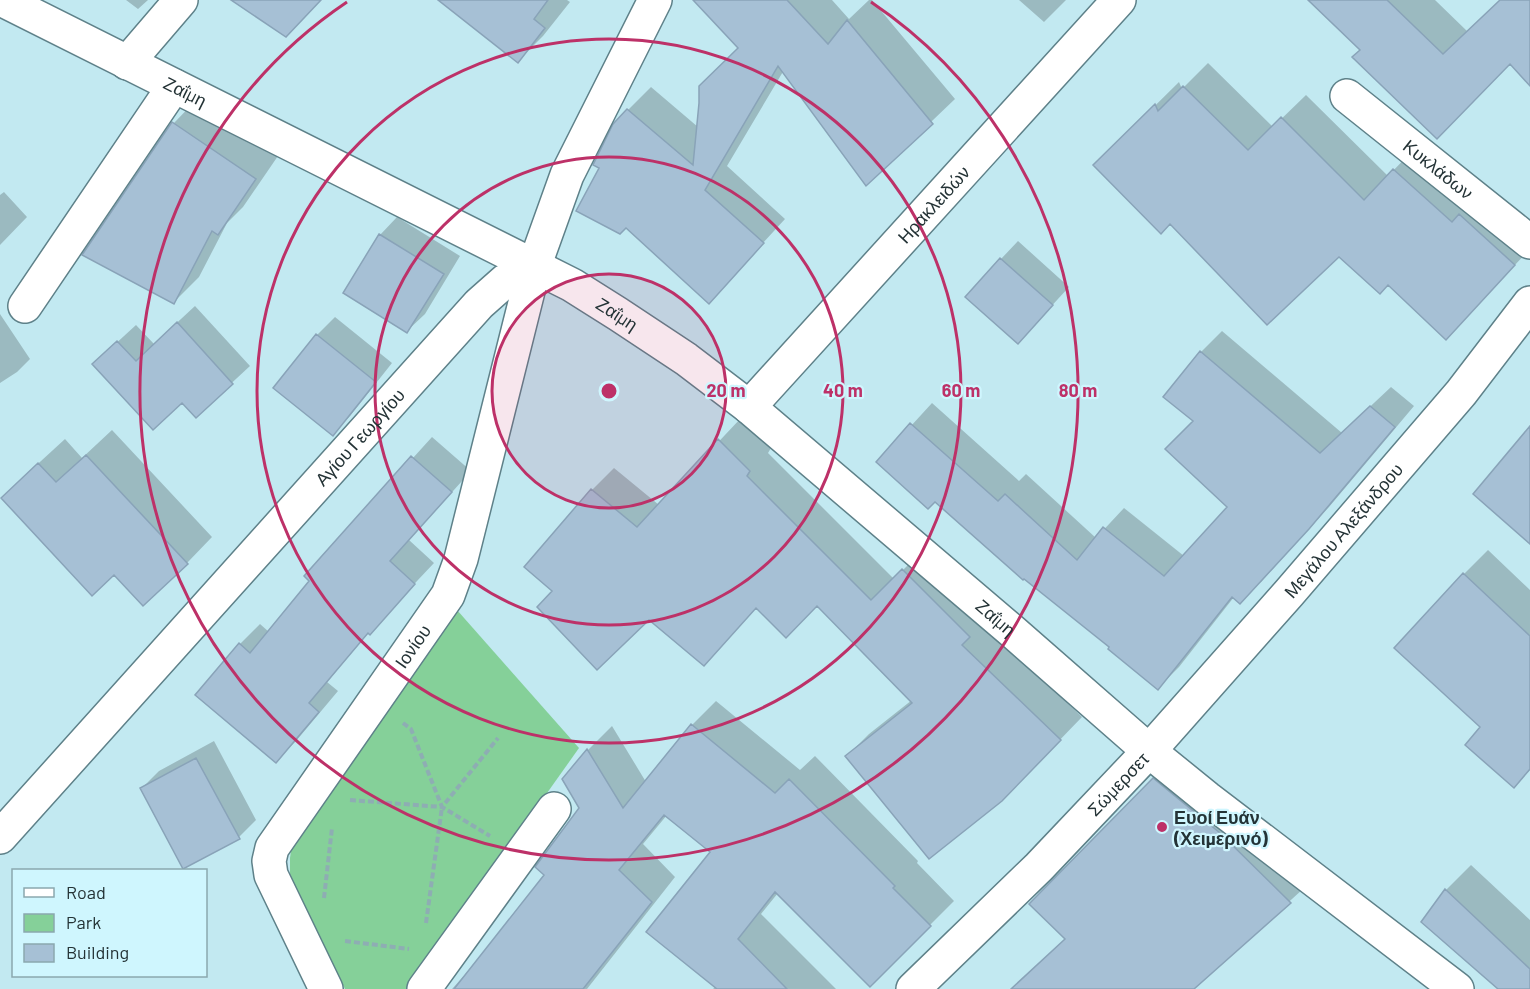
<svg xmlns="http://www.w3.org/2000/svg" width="1530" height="989" viewBox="0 0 1530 989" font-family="Barlow,sans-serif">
<rect width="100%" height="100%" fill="#c2e9f1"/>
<!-- green -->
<path fill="#85d099" d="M 457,610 L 579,748 L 408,989 L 345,989 L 290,879 L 290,858 L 293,837 Z"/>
<!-- shadow -->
<path fill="#0003" d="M 126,0 L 148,0 L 138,9 Z
M 459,0 L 567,0 L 570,2 L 543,36 L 518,61 Z
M 721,0 L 832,0 L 849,19 L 869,0 L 872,0 L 955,99 L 866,184 L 784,70 L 727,166 L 785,219 L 709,302 L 626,226 L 628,110 L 651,87 L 698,127 L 744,44 Z
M 1019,0 L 1066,0 L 1044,22 Z
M 1311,0 L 1435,0 L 1467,31 L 1501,0 L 1530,0 L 1530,74 L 1510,62 L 1362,50 Z
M 1208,63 L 1273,127 L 1306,95 L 1388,176 L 1417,146 L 1530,249 L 1446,338 L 1388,284 L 1339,254 L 1171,222 L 1095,165 L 1179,82 L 1182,89 Z
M 199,97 L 280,153 L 243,207 L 227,223 L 199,277 L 174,302 L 84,255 L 174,123 Z
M 4,192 L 27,217 L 0,245 L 0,195 Z
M 397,217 L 460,256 L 425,314 L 407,331 L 380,235 Z
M 1018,241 L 1069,287 L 1035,324 L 1001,259 Z
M 195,306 L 250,366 L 196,416 L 182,401 L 112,347 L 136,325 L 154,344 Z
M 0,314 L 30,359 L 17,372 L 0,383 Z
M 335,317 L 392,363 L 350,416 L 333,434 L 275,388 L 317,335 Z
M 1222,331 L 1342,433 L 1391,387 L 1414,406 L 1329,507 L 1261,582 L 1234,597 L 1179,667 L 1158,688 L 935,500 L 878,462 L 932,403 L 1019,481 L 1026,474 L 1096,538 L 1124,508 L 1184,556 L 1229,506 L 1196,421 L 1165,397 L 1201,352 Z
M 741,418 L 771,448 L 768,453 L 894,579 L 925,548 L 983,622 L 1082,717 L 1024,777 L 847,756 L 869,734 L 912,700 L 817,604 L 757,607 L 704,664 L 649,618 L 554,591 L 592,490 L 614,468 L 659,505 Z
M 112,430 L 212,537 L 187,563 L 29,472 L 65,439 L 82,458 Z
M 432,437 L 471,471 L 409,540 L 434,563 L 369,632 L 327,682 L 338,691 L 296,741 L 276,761 L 240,644 L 260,624 L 269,632 L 311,580 L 306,576 Z
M 1488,550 L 1530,590 L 1530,770 L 1514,786 L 1482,727 L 1464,574 Z
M 716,701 L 800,770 L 815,756 L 918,861 L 917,863 L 954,901 L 870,985 L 778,893 L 761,914 L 836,989 L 713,989 L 716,986 L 712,852 L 667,815 L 643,844 L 675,877 L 587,989 L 452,989 L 481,957 L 546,875 L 581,808 L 563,779 L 588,750 L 612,726 L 646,782 L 692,725 Z
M 214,741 L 256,820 L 239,837 L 141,789 L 159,771 Z
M 1178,755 L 1314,879 L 1193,989 L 1011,989 L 1066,938 L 1031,904 Z
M 1471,865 L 1530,920 L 1530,982 L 1523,989 L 1500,989 L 1446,890 Z"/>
<!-- building -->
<path fill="#a6c0d5" stroke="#89a3b8" stroke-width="1.5" d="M 231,0 L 321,0 L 286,37 Z
M 438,0 L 548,0 L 534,19 L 545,28 L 518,63 Z
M 693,0 L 787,0 L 828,44 L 847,20 L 933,124 L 866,186 L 778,66 L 705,190 L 764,243 L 709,304 L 626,228 L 620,234 L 576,211 L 599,168 L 593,165 L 613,124 L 627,109 L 693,165 L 699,103 L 699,86 L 738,48 Z
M 1308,0 L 1387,0 L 1443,54 L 1500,0 L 1530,0 L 1530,86 L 1510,64 L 1437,139 L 1352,57 L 1360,50 Z
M 1183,86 L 1248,150 L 1281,117 L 1364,200 L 1393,169 L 1452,222 L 1459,214 L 1515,265 L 1446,340 L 1388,285 L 1380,294 L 1339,257 L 1267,325 L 1170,224 L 1161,234 L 1093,165 L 1155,104 L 1158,111 Z
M 172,122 L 256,179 L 218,235 L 212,231 L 174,304 L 82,255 Z
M 379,234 L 444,274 L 407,333 L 343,293 Z
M 1000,258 L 1053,305 L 1018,344 L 965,297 Z
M 177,322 L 233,384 L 196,418 L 182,403 L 153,430 L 92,364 L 117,341 L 136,361 Z
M 316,334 L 376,382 L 333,436 L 273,388 Z
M 1200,351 L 1320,453 L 1370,406 L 1395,427 L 1309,529 L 1240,604 L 1232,597 L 1158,690 L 1108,649 L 1109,647 L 1024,579 L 1023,580 L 935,502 L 928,509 L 876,462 L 910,423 L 998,501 L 1005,494 L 1077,560 L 1103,527 L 1164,576 L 1227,507 L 1165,449 L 1193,421 L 1163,397 Z
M 1530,426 L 1530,544 L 1473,494 Z
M 718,439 L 750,471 L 747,476 L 871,600 L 902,569 L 970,637 L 962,645 L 1061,740 L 1002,801 L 929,859 L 845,756 L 912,703 L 817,606 L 786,638 L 756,608 L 704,666 L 649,620 L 597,670 L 537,607 L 552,591 L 524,567 L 591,489 L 637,527 Z
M 86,455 L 188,564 L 143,606 L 114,575 L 92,596 L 1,498 L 38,463 L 56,482 Z
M 411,456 L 452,492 L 390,561 L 415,584 L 370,635 L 368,633 L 309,703 L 319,712 L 276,763 L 195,695 L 239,643 L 250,653 L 309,581 L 304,576 Z
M 1463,573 L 1530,636 L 1530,769 L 1514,788 L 1465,745 L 1480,727 L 1394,648 Z
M 691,724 L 775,793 L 789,779 L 895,886 L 893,888 L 931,926 L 870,987 L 775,892 L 738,939 L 787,989 L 717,989 L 646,932 L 710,852 L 664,815 L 619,870 L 652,902 L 583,989 L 454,989 L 544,875 L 535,867 L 579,808 L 562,779 L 587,749 L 623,808 Z
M 196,758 L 240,839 L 183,869 L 140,788 Z
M 1153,778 L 1220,833 L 1291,903 L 1194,989 L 1011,989 L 1065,939 L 1029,904 Z
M 1445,889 L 1530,969 L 1530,989 L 1498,989 L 1421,922 Z"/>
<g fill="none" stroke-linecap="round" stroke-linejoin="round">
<defs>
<g id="street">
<path d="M 127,63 L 181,0"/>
<path id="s1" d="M 1347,96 L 1530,242"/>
<path d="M 25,306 L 174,86"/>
<path id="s2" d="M 749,407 L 1119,0"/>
<path id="s3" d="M 1149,751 L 1289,593 L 1461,393 L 1530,303"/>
<path id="s4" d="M 326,989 L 271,875 L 269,861 L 272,848 L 448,595 L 461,559 L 534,267 L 567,175 L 655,0"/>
<path d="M 424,989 L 554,809"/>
</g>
<g id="secondary">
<path id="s5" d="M 3,0 L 572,285 L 618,314 L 686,359 L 749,407 L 1012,631 L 1149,751 L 1207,798 L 1457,989"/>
<path id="s6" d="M 0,837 L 479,304 L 505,281 L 534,267"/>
<path id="s7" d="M 913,989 L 1039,867 L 1149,751"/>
</g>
</defs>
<!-- street casing -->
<use href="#street" stroke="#5e8189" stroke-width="36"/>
<!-- secondary casing -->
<use href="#secondary" stroke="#5e8189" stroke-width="36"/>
<!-- path -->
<path stroke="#8eadb3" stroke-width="4" stroke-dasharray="6 3" stroke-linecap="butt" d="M 403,723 L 411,729 L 442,807 L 498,738
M 350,800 L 442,807 L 490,836
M 324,898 L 332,828
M 426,923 L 442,807
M 345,941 L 409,949"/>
<!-- street -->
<use href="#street" stroke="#fff" stroke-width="33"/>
<!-- secondary -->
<use href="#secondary" stroke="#fff" stroke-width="33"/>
</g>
<!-- distance rings -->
<circle cx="609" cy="391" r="117" fill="#bd3168" fill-opacity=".12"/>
<g fill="none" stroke="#bd3168" stroke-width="3">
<circle cx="609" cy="391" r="117"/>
<circle cx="609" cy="391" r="234"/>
<circle cx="609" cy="391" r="352"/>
<path d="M871 2A469 469 0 1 1 347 2"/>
</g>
<!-- markers -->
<circle fill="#bd3168" stroke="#cff6fe" stroke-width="2" cx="1162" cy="827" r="6"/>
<g text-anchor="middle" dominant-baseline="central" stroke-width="4.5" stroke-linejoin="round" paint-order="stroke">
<!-- street labels -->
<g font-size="18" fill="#243336" stroke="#cff6fe">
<text stroke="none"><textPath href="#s5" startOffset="204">Ζαΐμη</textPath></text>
<text stroke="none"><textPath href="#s1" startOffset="117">Κυκλάδων</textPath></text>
<text stroke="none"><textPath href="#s2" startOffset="274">Ηρακλειδών</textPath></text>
<text stroke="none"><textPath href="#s5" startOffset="690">Ζαΐμη</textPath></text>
<text stroke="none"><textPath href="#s6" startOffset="538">Αγίου Γεωργίου</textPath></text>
<text stroke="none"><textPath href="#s3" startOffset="294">Μεγάλου Αλεξάνδρου</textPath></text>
<text stroke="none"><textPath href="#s5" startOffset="1176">Ζαΐμη</textPath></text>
<text stroke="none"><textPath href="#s4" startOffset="400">Ιονίου</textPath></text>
<text stroke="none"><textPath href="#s7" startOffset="290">Σώμερσετ</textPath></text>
</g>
<!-- poi labels -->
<g font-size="18" font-weight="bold" fill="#243336" stroke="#cff6fe" text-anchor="start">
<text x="1174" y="817">Ευοί Ευάν<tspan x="1174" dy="21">(Χειμερινό)</tspan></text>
</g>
</g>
<circle cx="609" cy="391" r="9" fill="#bd3168" stroke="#cff6fe" stroke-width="3"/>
<g font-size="18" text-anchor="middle" font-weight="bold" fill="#bd3168" stroke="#cff6fe" stroke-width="4.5" stroke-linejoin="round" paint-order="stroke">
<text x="726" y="397">20 m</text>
<text x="843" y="397">40 m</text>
<text x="961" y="397">60 m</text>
<text x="1078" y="397">80 m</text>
</g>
<!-- legend -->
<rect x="12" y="869" width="195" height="108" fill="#cff6fe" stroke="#8ba8ae" stroke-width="1.5"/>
<rect x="24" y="888" width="30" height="9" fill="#ffffff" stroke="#8ba8ae" stroke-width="1.5"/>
<text x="66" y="899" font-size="18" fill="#243336">Road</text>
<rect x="24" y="914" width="30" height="18" fill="#85d099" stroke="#8ba8ae" stroke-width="1.5"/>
<text x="66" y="929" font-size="18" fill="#243336">Park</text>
<rect x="24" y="944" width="30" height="18" fill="#a6c0d5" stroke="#8ba8ae" stroke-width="1.5"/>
<text x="66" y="959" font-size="18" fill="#243336">Building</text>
</svg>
